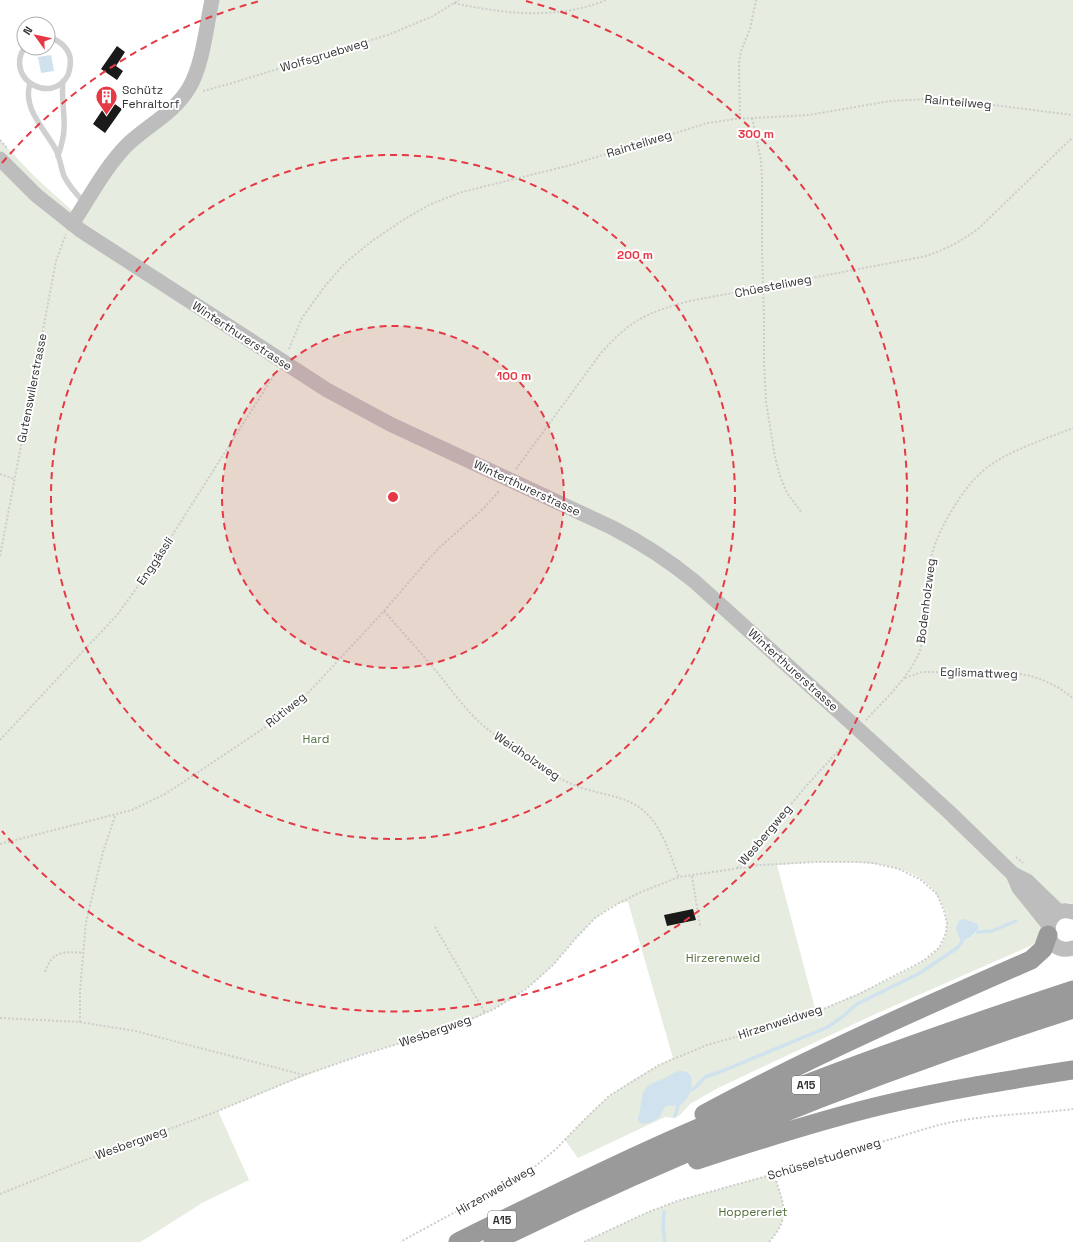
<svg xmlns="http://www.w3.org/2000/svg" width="1073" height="1242" viewBox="0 0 1073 1242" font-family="'Space Grotesk',sans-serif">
<rect width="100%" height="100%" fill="#fff"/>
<!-- green -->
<path fill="#e6ecdf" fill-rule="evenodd" d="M 212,0 L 1073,0 L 1073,904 L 1067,902 L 1065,911 L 1048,935 L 1030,946 L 873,1015 L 718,1088 L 690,1104 L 680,1115 L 674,1118 L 665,1117 L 578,1158 L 565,1140 C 579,1125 593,1109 609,1097 C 629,1081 651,1069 673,1058 L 628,902 C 604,900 569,947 554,964 C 545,973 534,983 524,990 C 502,1006 475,1020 449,1029 C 421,1038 393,1045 365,1054 C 315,1070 267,1092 218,1111 L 249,1180 L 202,1203 L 147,1238 L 140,1242 L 0,1242 L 0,140 L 34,176 L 77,215 L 101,178 L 184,95 ZM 816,862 C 861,862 929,858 945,912 C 948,925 947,939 938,949 C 926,962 909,969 894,977 C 868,989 843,1001 816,1012 L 777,865 ZM 959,920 L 978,924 L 979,926 C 978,934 969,938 962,942 L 960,941 C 958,933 955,927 959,920 Z
M 774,1174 C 783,1204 792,1216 769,1242 L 584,1242 L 646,1213 L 677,1201 Z"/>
<!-- water -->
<path fill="#cfe2ee" d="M 51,55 L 54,71 L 41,73 L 38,57 Z
M 964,919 L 978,924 L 979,928 L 972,936 L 962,942 L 960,941 L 956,928 L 959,920 Z
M 680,1071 L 687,1072 L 691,1076 C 693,1088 690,1098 680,1105 L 666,1106 C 663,1109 663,1111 661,1114 C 658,1121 646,1125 640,1123 C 636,1118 639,1116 640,1111 C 643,1090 642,1086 663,1079 C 669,1077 673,1072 680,1071 Z"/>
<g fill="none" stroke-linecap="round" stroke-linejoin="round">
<!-- stream -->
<path stroke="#cfe2ee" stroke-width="3.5" d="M 977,932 L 992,931 L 1016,921
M 691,1090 L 695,1088 L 705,1077 L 720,1072 L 828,1027 L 842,1017 L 857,1004 L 920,973 L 957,948 L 962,942
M 675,1116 L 678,1106
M 664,1212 L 663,1227 L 665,1242"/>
</g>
<!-- building -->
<path fill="#1a1a1a" d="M 117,46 L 125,52 L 116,66 L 123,71 L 117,80 L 101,69 Z
M 109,100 L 122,109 L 105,133 L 93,124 Z
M 693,909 L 696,920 L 667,926 L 664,915 Z"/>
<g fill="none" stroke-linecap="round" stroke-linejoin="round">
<!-- path -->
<path stroke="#cdcdcd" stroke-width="2" stroke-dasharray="2 2" stroke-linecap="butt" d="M 454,3 C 504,14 558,20 606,0
M 203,91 L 229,84 L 388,35 L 433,16 L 459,0
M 752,118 L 761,160 L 762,178 L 762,248 L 764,319 L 764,363 L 766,402 L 775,457 L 780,476 L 787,493 L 802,513
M 740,119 L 739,63 L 741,51 L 750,29 L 756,0
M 0,140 L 7,148
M 289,349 L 302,318 L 325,286 L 345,263 L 372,241 L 403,220 L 431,204 L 462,192 L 567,166 L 708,123 L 735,119 L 809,115 L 890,101 L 928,99 L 968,102 L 1073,115
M 516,469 L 601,353 C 630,320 648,312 690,301 L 922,257 C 943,251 960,242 978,229 L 1073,137
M 0,474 L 14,479
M 0,556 L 56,261 L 66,234
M 384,611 C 403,633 423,655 441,677 C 456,696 471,717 490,731 C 516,751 543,772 574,785 C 597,795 624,794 644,811 C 662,826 670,856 679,877
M 905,678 L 922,672 L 1015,673 L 1031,676 L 1045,681 L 1059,688 L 1073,698
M 866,720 C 886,698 910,677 921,648 C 925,617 925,585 932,554 C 937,535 947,518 957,502 C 965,490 974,478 985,469 C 1010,450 1043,440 1073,428
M 0,740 L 117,615 L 152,567 L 276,372
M 0,844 L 132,810 L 165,794 L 179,785 L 276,720 L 309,692 L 384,611 L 426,562 L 441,546 L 483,509 L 500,490
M 1016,857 L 1023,863
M 737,868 L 808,784 L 850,738
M 692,876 L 700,926
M 435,927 L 485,1013
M 45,972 C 52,951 64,951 83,953
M 0,1018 L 80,1022 L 135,1031 L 304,1075
M 80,1022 L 80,990 L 86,922 L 103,852 L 115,816
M 0,1194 L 72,1165 L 218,1111 L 304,1075 L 365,1054 L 450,1028 L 494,1009 L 525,990 L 553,965 L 576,938 L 596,917 L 621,902 L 641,892 L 679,877 L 760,865 L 816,862 L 859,862 L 873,863 L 899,869 L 921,880 L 937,894 L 944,911 L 947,923 L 946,933 L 939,948 L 923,961 L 861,993 L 816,1012 L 790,1022 L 707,1045 L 659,1065 L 609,1096 L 582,1122 L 555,1150 L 527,1173 L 400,1242
M 584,1242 L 646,1213 L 677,1201 L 774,1174 L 935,1126 C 980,1114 1027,1115 1073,1109
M 769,1242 C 792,1216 783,1204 774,1174"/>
<!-- lane -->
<path stroke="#d0d0d0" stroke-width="5.5" d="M 24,48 C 5,80 52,105 68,75 C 70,69 71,63 70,57 C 67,46 58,40 48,37
M 30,83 C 22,109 45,129 56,150 C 60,158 61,168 64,176 C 69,186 77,195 85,203
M 58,156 C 61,147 64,138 64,128 C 65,113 61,97 63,81"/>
<!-- secondary -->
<path stroke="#bdbdbd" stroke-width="15" d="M 0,159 L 36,195 L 80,230 L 327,390 L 390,424 L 613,528 C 642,543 668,560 694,581 L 858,729 L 949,812 L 1013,874 L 1027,881 L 1059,912
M 72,224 C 90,197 105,167 128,144 C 148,125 174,113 189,88 C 203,64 206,28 212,0
M 1013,874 L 1019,888 L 1048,924
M 1073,912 C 1040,902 1040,958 1073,948"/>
<!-- highway -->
<path stroke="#9a9a9a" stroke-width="19" d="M 704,1114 C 810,1057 921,1008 1031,960 L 1043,949 L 1048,935
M 697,1160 C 758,1140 820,1120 883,1105 C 946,1090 1009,1080 1073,1070
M 458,1242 C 557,1193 656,1144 758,1103 C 862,1061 967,1025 1073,990
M 493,1242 C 681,1149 874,1073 1073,1009"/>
</g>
<!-- distance rings -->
<circle cx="393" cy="497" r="171" fill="#e63946" fill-opacity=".12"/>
<g fill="none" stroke="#e63946" stroke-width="2" stroke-dasharray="7 5">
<circle cx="393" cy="497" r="171"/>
<circle cx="393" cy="497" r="342"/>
<path d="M2 163A514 514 0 0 1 260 1M526 1A514 514 0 1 1 2 831"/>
</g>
<!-- icons -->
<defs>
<symbol id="building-pin" viewBox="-11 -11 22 30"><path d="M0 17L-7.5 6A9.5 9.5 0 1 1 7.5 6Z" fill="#e63946" stroke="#fff"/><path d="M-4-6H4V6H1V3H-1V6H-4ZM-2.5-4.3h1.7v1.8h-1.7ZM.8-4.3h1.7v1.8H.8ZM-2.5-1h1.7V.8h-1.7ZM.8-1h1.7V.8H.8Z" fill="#fff"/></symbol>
</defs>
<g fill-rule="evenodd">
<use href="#building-pin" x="94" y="84" width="25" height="34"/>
</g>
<g text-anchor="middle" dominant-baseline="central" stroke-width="4" stroke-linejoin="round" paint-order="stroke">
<!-- shield labels -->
<g fill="#fff" stroke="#707070" stroke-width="1">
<rect x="792" y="1076" width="28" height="18" rx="3"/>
<rect x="488" y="1211" width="28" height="18" rx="3"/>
</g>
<g font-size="11" font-weight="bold" fill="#333">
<text x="806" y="1085">A15</text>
<text x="502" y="1220">A15</text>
</g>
<!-- street labels -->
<g font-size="12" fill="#333" stroke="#fff">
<text transform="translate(324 55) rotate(-17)">Wolfsgruebweg</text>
<text transform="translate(958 102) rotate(5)">Rainteilweg</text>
<text transform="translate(639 144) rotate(-17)">Rainteilweg</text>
<text transform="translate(773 286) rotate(-11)">Chüesteliweg</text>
<text transform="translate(242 336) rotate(33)">Winterthurerstrasse</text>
<text transform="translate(32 388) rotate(-79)">Gutenswilerstrasse</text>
<text transform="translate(527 488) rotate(25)">Winterthurerstrasse</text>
<text transform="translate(155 561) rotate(-56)">Enggässli</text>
<text transform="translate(926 601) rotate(-83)">Bodenholzweg</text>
<text transform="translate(793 670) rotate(42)">Winterthurerstrasse</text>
<text transform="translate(979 673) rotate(2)">Eglismattweg</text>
<text transform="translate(286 710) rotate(-39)">Rütiweg</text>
<text transform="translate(527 756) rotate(34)">Weidholzweg</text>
<text transform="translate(765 835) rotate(-50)">Wesbergweg</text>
<text transform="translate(780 1022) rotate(-18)">Hirzenweidweg</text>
<text transform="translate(435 1031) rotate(-19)">Wesbergweg</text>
<text transform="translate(131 1143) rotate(-20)">Wesbergweg</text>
<text transform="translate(824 1159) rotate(-17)">Schüsselstudenweg</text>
<text transform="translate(495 1190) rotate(-30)">Hirzenweidweg</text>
</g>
<!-- poi labels -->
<g font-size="12" fill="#333" stroke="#fff" text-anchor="start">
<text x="122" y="90">Schütz<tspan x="122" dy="14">Fehraltorf</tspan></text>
</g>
<!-- park labels -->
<g font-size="12" fill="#56703f" stroke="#fff">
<text x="316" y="739">Hard</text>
<text x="723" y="958">Hirzerenweid</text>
<text x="753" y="1212">Hoppereriet</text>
</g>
</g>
<circle cx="393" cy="497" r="6" fill="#e63946" stroke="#fff" stroke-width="2"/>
<g font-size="12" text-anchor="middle" font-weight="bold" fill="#e63946" stroke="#fff" stroke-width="4" stroke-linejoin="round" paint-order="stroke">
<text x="756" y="138">300 m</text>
<text x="635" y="259">200 m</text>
<text x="514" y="380">100 m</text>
</g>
<!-- north arrow -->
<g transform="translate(36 36) rotate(303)"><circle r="19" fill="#ffffff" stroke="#adadad"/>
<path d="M0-3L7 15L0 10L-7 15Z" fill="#e63946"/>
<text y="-6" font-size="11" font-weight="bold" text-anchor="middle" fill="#333333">N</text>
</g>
</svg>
